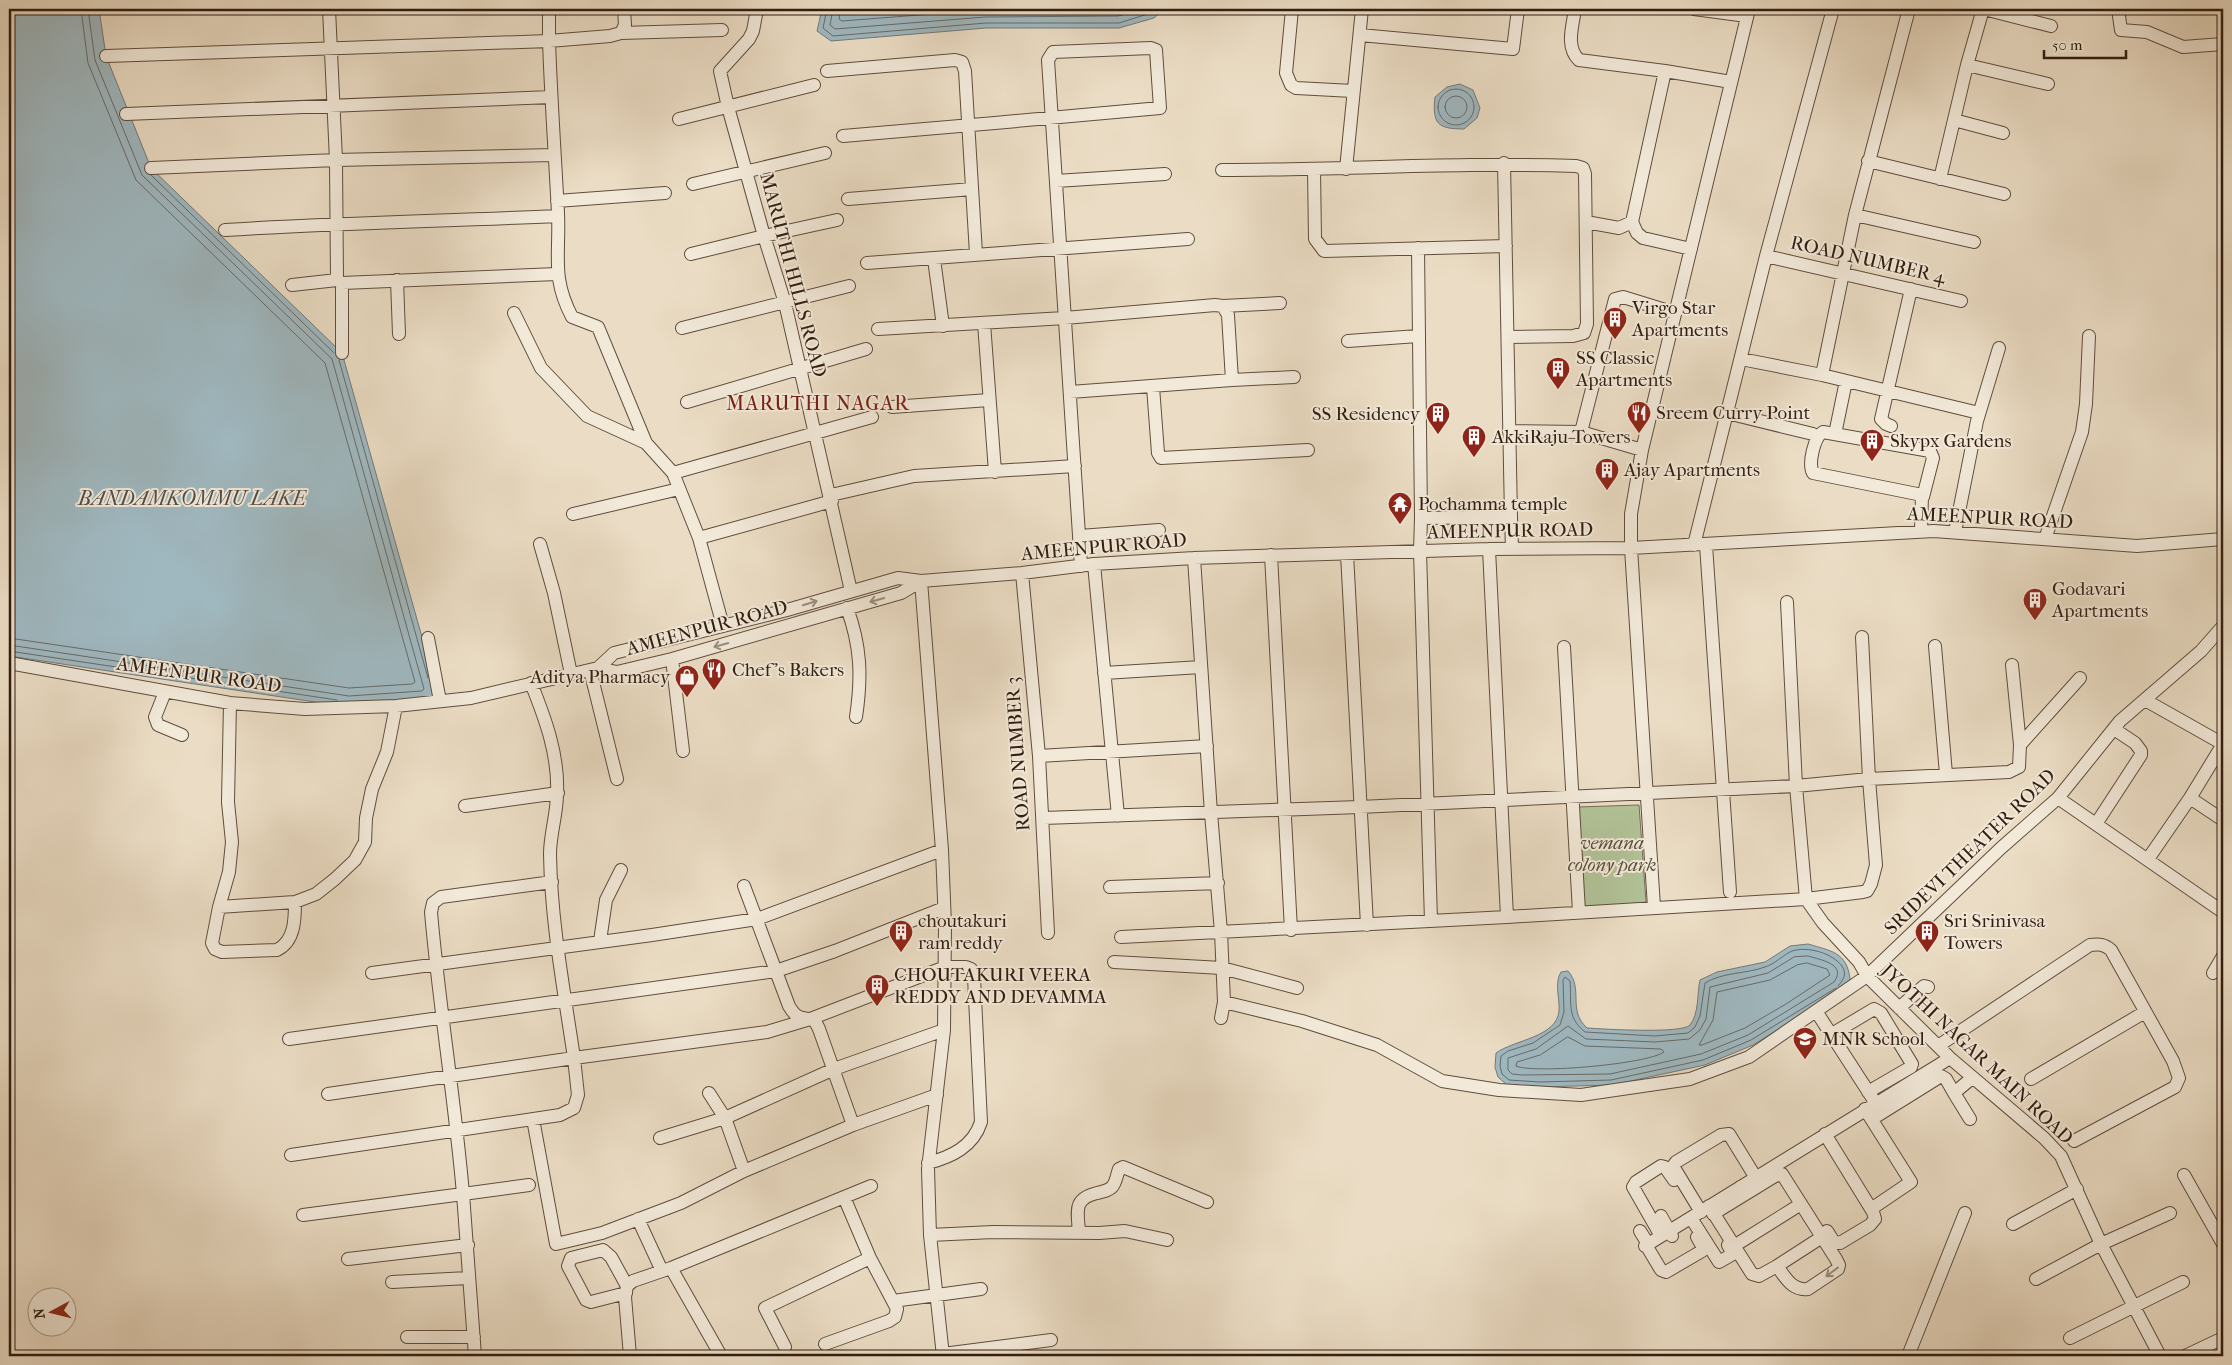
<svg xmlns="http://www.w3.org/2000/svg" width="2232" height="1365" viewBox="0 0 2232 1365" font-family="'IM FELL French Canon',serif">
<rect width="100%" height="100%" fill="#ebddc5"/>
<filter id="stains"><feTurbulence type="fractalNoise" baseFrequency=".004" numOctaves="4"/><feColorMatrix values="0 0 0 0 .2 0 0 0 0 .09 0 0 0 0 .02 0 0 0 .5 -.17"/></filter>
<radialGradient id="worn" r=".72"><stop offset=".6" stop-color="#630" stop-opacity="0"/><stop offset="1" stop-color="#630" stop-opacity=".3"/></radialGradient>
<!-- green -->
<path fill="#b2c298" stroke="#727054" d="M 1639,805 L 1646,902 L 1583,910 L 1578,807 Z"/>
<!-- water -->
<path fill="#9fb8c0" stroke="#737a7a" d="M 9,9 L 99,9 L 106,56 L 151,168 L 342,353 L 440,701 L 348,707 L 9,656 Z
M 822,9 L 1164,9 L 1154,18 L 1119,28 L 986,28 L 831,41 L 817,31 Z
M 1460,84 L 1473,90 L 1480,108 L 1477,118 L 1464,129 C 1438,129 1432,124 1435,97 L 1447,87 Z
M 1808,944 C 1831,951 1847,952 1850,979 L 1842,990 L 1753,1045 L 1705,1065 L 1612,1085 L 1540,1087 L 1507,1085 L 1498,1077 L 1495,1067 L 1496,1053 C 1514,1040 1557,1037 1559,1011 C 1560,998 1554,983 1561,972 L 1568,971 C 1584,989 1567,1010 1587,1028 C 1603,1029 1682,1034 1690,1025 C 1699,1014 1697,994 1700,980 L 1717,972 L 1765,962 L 1790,946 Z"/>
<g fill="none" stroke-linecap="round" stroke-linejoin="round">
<!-- shore -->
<path stroke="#686a68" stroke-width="1" d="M 827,9 L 823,28 L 833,36 L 986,23 L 1119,23 L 1151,13 L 1157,9
M 833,9 L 830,25 L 835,29 L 985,17 L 1118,16 L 1145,9
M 841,9 L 839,19 L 842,21 L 984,10 L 1033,9
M1438 107a18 18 0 1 1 36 0a18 18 0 1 1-36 0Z
M1445 107a11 11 0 1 1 22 0a11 11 0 1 1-22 0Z
M 151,175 L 334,353
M 339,360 L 428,678
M 9,638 L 349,688 L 412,684 L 415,682 L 325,363 L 136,180 L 88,63 L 81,9
M 9,645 L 349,696 L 422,691 L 424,689 L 332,359 L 142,175 L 95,60 L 88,9
M 9,651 L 337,700
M 1808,956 C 1821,960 1847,964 1834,982 L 1748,1035 L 1701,1054 L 1610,1074 L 1522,1075 L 1512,1074 L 1508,1070 L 1508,1058 L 1536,1049 L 1568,1026 L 1586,1039 L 1655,1042 L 1689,1039 L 1700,1030 L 1706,1019 L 1710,987 L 1768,973 L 1794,957 Z
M 1807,963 L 1827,969 L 1830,975 L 1786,1004 L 1745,1028 L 1702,1045 L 1699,1045 L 1713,1020 L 1717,992 L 1770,980 L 1797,965 Z
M 1836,988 L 1751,1040 L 1703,1060 L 1611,1080 L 1540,1082 L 1509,1080 L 1502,1074 L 1500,1066 L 1501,1056 L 1508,1051 L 1533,1043 L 1560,1025 L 1564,1012 L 1563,980 L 1565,977 L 1570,981 C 1572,1002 1566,1017 1585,1032 L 1655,1036 L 1688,1033 L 1695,1027 L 1700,1016 L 1705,983 C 1723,972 1746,974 1765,967 C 1775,964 1783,955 1792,951 C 1808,946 1832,953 1842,966 C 1847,974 1844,979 1838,986
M 1568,1037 L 1585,1046 L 1661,1049 L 1664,1052 C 1648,1064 1534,1074 1516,1066 L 1517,1062 L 1540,1055 Z"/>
<defs>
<path id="minor" d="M 329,9 L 336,160 L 337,280 L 342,283 L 557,274
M 624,9 L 625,25 L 621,33 L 610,36 L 549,41 C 551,99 555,156 558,213 C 560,255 551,277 572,317 L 598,327 L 646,443 L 673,473 L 699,538 L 723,626
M 757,9 L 753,31 L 749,39 L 720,71 L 728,107 L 764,236 L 785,303 L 851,591
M 1292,9 L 1286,73 L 1291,85 L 1296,88 L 1353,91
M 1575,9 C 1573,25 1565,47 1579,60 L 1665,71 L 1731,82
M 1694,9 L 1747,16
M 1984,9 L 2051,26
M 2118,9 L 2121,30 L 2147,32 L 2183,47 L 2223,44
M 621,33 L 722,30
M 1360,35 L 1513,49 L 1518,9
M 106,56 L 549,41 L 549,9
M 1967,65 L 2048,84
M 827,71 L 955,60 L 962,62 L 965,71 L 976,254
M 1665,71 L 1632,222 L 1637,233 L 1643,238 L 1691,249
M 126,114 L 551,97
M 679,119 L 814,85
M 1954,120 L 2003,133
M 843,136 C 949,127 1054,118 1160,108 L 1156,50 L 1151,48 L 1053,52 L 1048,60 C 1059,229 1070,397 1081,566
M 1868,161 L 2004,194
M 151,168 L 336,160 L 554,155
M 1346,169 L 1362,9
M 1222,170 C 1340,170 1458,162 1576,166 L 1583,168 L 1585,174 L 1587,324 L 1584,333 L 1573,336 L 1508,337
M 1314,170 L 1315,239 L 1324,251 L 1506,246
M 1940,179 L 1967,65 L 1983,9
M 1056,181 L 1165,174
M 693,184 L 825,153
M 848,199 L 972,189
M 557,201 L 665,193
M 1855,215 L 1974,242
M 1586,222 L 1619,228 L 1632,222
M 225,230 C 336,223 447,221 558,216
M 1418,248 L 1421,518 L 1420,551 L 1431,921
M 691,254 L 764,236 L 837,220
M 1766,256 L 1961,301
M 934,259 L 943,326
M 867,263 L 1188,239
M 397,280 L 399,334
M 342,283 L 342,353
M 292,285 L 337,280
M 1223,306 L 1280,303
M 514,313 L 541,368 L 587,416 L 646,443
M 984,323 L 995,472
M 682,328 L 849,286
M 878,329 L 1065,318 L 1215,305 L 1223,306 L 1228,315 L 1232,380
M 1348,341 L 1418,336
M 1741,359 L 1822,375 L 1979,413
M 1822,375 L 1855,215 L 1909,9
M 1153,387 L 1158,453 L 1161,458 L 1308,450
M 1070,392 L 1232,380 L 1294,377
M 687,402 L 866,349
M 892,407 L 989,400
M 1727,413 L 1813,434
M 1891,426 L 1886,424 L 1881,419 L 1911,289
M 1509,431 L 1581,432
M 1835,434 L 1846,381
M 1642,450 L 1581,432 L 1615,299 L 1623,297 L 1675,313
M 673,473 L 872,417
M 831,495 L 914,476 L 1075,466
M 573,514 L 679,489
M 1511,517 L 1512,549
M 1421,518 L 1511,517 L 1504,163
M 1921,531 L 1922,495 L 1813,473 C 1808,464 1814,437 1823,432 L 1930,451 L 1933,458 L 1923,497
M 1955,532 L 1977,421 L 1999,348
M 1080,536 L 1159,530
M 699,538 L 832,501
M 2045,539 L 2082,432 L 2086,404 L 2089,336
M 540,544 L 554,593 L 571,674
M 1694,545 L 1766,256 L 1833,9
M 1706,545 L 1730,892
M 1489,549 L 1507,917
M 1347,554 L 1367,925
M 1271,555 L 1291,930
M 1194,558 L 1211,813 L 1221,932 L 1224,1002 L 1221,1018
M 1094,564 L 1118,816
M 1022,573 L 1039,756 L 1048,933
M 921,581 L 942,850 L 945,925 L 944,1030 L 928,1169 L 930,1235 L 943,1356
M 1787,602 L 1796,786 L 1806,899 L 1823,923 L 1859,962 L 1867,976 L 1950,1058 L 2044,1138 L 2061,1156 L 2101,1244 L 2160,1356
M 847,608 C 861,646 862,677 856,717
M 428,638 L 440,701
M 1935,646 L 1946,774
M 1564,647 L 1579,912
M 672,659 L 683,751
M 9,663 L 230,703 L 305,709 L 396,706 L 471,698 L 598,668 L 617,672 L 672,659 L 901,593 L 921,581 L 1022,573 L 1094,564 L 1194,558 L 1489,549 L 1631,548 L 1934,531 L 2137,546 L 2223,539
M 598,668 L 614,653 L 787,610 L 898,578 L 921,581
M 590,670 L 617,779
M 1104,673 L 1201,667
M 531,683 C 545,718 559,755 557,794 C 557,814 550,834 550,854 C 551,922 564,990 574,1058 L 767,1032 L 810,1019 L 945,967 L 966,967 L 971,969 L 974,977 L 981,1122 C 973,1147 951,1157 928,1163
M 165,692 L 155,717 L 158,725 L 182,735
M 2145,700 L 2223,744
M 230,703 L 228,802 L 232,842 L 229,872 L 219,907 L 212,943 L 215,949 L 222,952 L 277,950 C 295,941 295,919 295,902
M 2020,745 L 2080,678
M 1039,756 L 1207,746
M 2058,798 L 2223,912
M 2190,798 L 2223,820
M 465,806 L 558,793
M 1043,818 L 1360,807 L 1796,786 L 1869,779 L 2009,772 L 2019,767 L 2020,745 L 2012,665
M 2096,824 L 2141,755 L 2141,751 L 2135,743 L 2114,729
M 2148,859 L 2190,798 L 2223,744
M 744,886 L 789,1006 C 798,1021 801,1016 815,1021 L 819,1029 L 853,1125
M 1110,887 L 1218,883
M 219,907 L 295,902 L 316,894 L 335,879 L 355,860 L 365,842 L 366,818 L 372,789 L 387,752 L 396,706
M 1654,907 L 1631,548 L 1631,514 L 1642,450 L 1749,9
M 1121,937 L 1507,917 L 1806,899 L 1863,892 L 1867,891 L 1871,884 L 1876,865 L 1869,779 L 1862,637
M 600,941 L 606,900 L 621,870
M 1114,962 L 1222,968 L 1297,988
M 372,973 L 652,935 L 757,919 L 942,850
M 2213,973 L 2223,956
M 1224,1002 L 1302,1021 L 1377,1045 L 1442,1081 L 1499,1090 L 1581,1095 L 1690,1079 L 1749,1057 L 1867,976 L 2001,848 L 2058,798 L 2120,721 L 2201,651 L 2223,626
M 1899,1008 L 1924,986 L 1928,987
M 1816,1011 L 1873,1099
M 1832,1034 L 1874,1009 L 1881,1013 L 1912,1064 L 1911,1067 L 1868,1092
M 289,1039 L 776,971 L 835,951 L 944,908
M 1938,1046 L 2090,945 C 2099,944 2104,944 2111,950 L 2173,1061 L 2179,1078 L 2175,1087 L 2074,1141
M 2031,1079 L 2145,1012
M 709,1093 L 725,1118 L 744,1171
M 1954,1093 L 1970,1119
M 1865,1109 L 1911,1182 L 1871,1209
M 533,1119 L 556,1244 L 602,1233 L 681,1203 L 744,1171 L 853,1125 L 937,1095
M 1872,1119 L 1941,1076 L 1946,1079 L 1954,1093 L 1972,1078
M 1825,1134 L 1873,1212 L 1875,1219 L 1870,1225 L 1840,1243 L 1834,1242 L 1827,1231
M 660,1138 L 725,1118 L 834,1069 L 944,1030
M 291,1155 L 560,1115 L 574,1108 L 578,1095 L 574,1058 L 328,1094
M 2184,1175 L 2223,1244
M 529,1185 L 463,1194 C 455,1100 439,1006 431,912 L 433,903 L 441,897 L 552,882
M 1709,1206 L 1752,1274 L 1759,1276 L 1777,1266 C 1785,1277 1792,1291 1808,1289 L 1838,1269 L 1839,1265 L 1836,1259 L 1782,1174 L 1775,1176 L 1744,1195 L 1740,1187
M 1701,1212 L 1673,1166 L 1676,1162 L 1721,1135 L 1729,1134 L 1756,1178
M 1713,1214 L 1744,1195
M 303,1215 L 463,1194 L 475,1356
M 1661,1216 L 1672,1236
M 1691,1218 L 1719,1262 L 1733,1254 L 1728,1245
M 638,1219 L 662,1271
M 2013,1224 L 2077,1189
M 1640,1231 L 1648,1244
M 1079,1233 C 1078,1212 1072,1199 1097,1193 C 1102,1192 1108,1191 1112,1187 C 1116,1183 1117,1174 1119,1169 L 1123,1167 L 1207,1202
M 930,1235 L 993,1232 L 1099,1233 L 1125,1231 L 1167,1240
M 1661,1236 L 1633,1187 L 1636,1182 L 1661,1166 L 1665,1167 L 1674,1180
M 1646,1245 L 1661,1270 L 1666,1272 L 1702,1251 L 1703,1248 L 1697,1237
M 1645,1246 L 1950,1058
M 1734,1246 L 1801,1204
M 348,1259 L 468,1245
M 1777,1266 L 1822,1237
M 671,1268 L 721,1356
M 2036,1279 L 2101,1244 L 2170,1213
M 392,1282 L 468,1278
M 626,1293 L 591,1302 L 586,1300 L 568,1266 L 571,1258 L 603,1250 L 611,1257 L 627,1286
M 893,1301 L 981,1289
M 407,1337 L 474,1337
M 2070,1338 L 2183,1282
M 825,1344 L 889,1321 L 895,1317 L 897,1309 L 870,1258 L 844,1197
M 785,1347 L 765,1308 L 870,1258
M 943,1354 L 1051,1340
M 630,1356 L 625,1297 L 627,1286 L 633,1281 L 671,1268 L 871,1186
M 1908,1356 L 1965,1213
M 2185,1356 L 2223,1338"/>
</defs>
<!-- minor casing -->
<use href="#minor" stroke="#604d3e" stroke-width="14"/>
<!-- minor -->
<use href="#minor" stroke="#f2e9d9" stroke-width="12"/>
</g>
<!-- one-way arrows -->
<defs><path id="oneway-shaft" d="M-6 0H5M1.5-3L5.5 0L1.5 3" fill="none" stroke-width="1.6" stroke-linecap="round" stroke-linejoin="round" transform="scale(1.25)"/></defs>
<g stroke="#9b8d7f">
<use href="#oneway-shaft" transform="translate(877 600) rotate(164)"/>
<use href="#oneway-shaft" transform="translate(810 603) rotate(-17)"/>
<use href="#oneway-shaft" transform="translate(721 645) rotate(164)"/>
<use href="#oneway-shaft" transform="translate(1832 1272) rotate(143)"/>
</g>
<!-- icons -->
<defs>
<symbol id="building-pin" viewBox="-11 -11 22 30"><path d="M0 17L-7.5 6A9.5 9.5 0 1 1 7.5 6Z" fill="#8f2418" stroke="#f2e9d9"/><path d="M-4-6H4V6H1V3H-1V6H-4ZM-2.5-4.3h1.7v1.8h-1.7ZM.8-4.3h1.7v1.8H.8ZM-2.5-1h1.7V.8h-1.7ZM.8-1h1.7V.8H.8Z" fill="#fff"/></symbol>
<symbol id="restaurant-pin" viewBox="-11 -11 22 30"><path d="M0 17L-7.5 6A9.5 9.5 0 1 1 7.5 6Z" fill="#8f2418" stroke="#f2e9d9"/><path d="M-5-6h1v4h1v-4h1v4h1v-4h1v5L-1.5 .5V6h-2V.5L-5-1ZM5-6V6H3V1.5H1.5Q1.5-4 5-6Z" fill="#fff"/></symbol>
<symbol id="temple-pin" viewBox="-11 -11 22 30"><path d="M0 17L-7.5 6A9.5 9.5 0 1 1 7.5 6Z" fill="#8f2418" stroke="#f2e9d9"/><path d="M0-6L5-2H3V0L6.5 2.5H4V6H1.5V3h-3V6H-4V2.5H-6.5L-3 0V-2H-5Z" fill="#fff"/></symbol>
<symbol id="shop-pin" viewBox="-11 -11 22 30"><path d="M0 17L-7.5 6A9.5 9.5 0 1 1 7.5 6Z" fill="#8f2418" stroke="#f2e9d9"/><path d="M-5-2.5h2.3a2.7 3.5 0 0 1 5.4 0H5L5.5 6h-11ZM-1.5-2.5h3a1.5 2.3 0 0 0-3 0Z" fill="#fff"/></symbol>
<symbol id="school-pin" viewBox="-11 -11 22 30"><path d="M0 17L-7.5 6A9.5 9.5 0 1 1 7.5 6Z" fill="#8f2418" stroke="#f2e9d9"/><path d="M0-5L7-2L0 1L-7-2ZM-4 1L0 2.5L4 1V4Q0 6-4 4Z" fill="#fff"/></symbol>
</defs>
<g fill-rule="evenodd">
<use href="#building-pin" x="1601" y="305" width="28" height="38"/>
<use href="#building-pin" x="1544" y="355" width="28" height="38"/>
<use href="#restaurant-pin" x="1625" y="399" width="28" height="38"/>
<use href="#building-pin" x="1424" y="400" width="28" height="38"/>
<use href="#building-pin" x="1460" y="423" width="28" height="38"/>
<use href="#building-pin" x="1858" y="427" width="28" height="38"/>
<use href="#building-pin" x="1593" y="456" width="28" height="38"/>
<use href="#temple-pin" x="1386" y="490" width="28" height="38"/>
<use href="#building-pin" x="2021" y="586" width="28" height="38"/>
<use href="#restaurant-pin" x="700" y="656" width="28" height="38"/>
<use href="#shop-pin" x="673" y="663" width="28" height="38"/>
<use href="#building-pin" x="887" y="918" width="28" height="38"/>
<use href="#building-pin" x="1913" y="918" width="28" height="38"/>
<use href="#building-pin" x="863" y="972" width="28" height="38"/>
<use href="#school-pin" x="1791" y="1025" width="28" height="38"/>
</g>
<g text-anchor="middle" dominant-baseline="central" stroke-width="4" stroke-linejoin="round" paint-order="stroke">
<!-- street labels -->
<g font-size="19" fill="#311d11" stroke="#f2e9d9">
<text transform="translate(1868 260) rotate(13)">ROAD NUMBER 4</text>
<text transform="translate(793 275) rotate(75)">MARUTHI HILLS ROAD</text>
<text transform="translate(1990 518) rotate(3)">AMEENPUR ROAD</text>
<text transform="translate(1510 531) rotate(-1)">AMEENPUR ROAD</text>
<text transform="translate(1104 547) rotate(-5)">AMEENPUR ROAD</text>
<text transform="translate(707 628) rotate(-15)">AMEENPUR ROAD</text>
<text transform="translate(199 675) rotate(8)">AMEENPUR ROAD</text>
<text transform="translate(1018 754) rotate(-94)">ROAD NUMBER 3</text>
<text transform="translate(1970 852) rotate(-44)">SRIDEVI THEATER ROAD</text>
<text transform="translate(1977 1054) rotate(43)">JYOTHI NAGAR MAIN ROAD</text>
</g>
<!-- poi labels -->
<g font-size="19" fill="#311d11" stroke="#f2e9d9" text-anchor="start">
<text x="1632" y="308">Virgo Star<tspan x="1632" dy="22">Apartments</tspan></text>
<text x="1576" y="358">SS Classic<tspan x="1576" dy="22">Apartments</tspan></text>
<text x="1656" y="413">Sreem Curry Point</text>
<text x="1420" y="414" text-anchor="end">SS Residency</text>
<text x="1492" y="437">AkkiRaju Towers</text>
<text x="1890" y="441">Skypx Gardens</text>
<text x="1624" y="470">Ajay Apartments</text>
<text x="1418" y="504">Pochamma temple</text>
<text x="2052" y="589">Godavari<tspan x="2052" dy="22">Apartments</tspan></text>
<text x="732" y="670">Chef's Bakers</text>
<text x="670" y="677" text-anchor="end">Aditya Pharmacy</text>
<text x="918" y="921">choutakuri<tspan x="918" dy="22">ram reddy</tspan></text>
<text x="1944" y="921">Sri Srinivasa<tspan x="1944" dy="22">Towers</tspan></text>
<text x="894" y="975">CHOUTAKURI VEERA<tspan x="894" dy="22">REDDY AND DEVAMMA</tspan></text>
<text x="1822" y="1039">MNR School</text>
</g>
<!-- park labels -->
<g font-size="19" font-style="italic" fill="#584f3a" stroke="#f2e9d9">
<text x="1612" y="843">vemana<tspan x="1612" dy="22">colony park</tspan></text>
</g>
<!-- neighbourhood labels -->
<g font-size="20" letter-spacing="1" fill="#7a1f14" stroke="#f2e9d9">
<text x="818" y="403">MARUTHI NAGAR</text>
</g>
<!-- water labels -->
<g font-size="20" font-style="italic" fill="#524c46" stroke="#f2e9d9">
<text x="192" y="498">BANDAMKOMMU LAKE</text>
</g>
</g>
<!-- margin -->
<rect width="2232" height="1365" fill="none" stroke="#ebddc5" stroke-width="30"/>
<rect x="10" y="10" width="2212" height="1345" fill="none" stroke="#311d11" stroke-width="2.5"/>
<rect x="15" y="15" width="2202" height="1335" fill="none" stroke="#311d11"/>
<!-- north arrow -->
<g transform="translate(52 1312) rotate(263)"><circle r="24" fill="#f2e9d9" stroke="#a59789"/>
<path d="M0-4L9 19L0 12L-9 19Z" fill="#8f2418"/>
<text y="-8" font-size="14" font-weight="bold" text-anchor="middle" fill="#311d11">N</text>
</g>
<!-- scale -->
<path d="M2044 50v8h82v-8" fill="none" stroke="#311d11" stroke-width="2.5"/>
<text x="2052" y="50" font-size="15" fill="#311d11" stroke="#f2e9d9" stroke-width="4" paint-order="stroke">50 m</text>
<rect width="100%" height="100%" filter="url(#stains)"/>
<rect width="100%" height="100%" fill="url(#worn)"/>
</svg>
